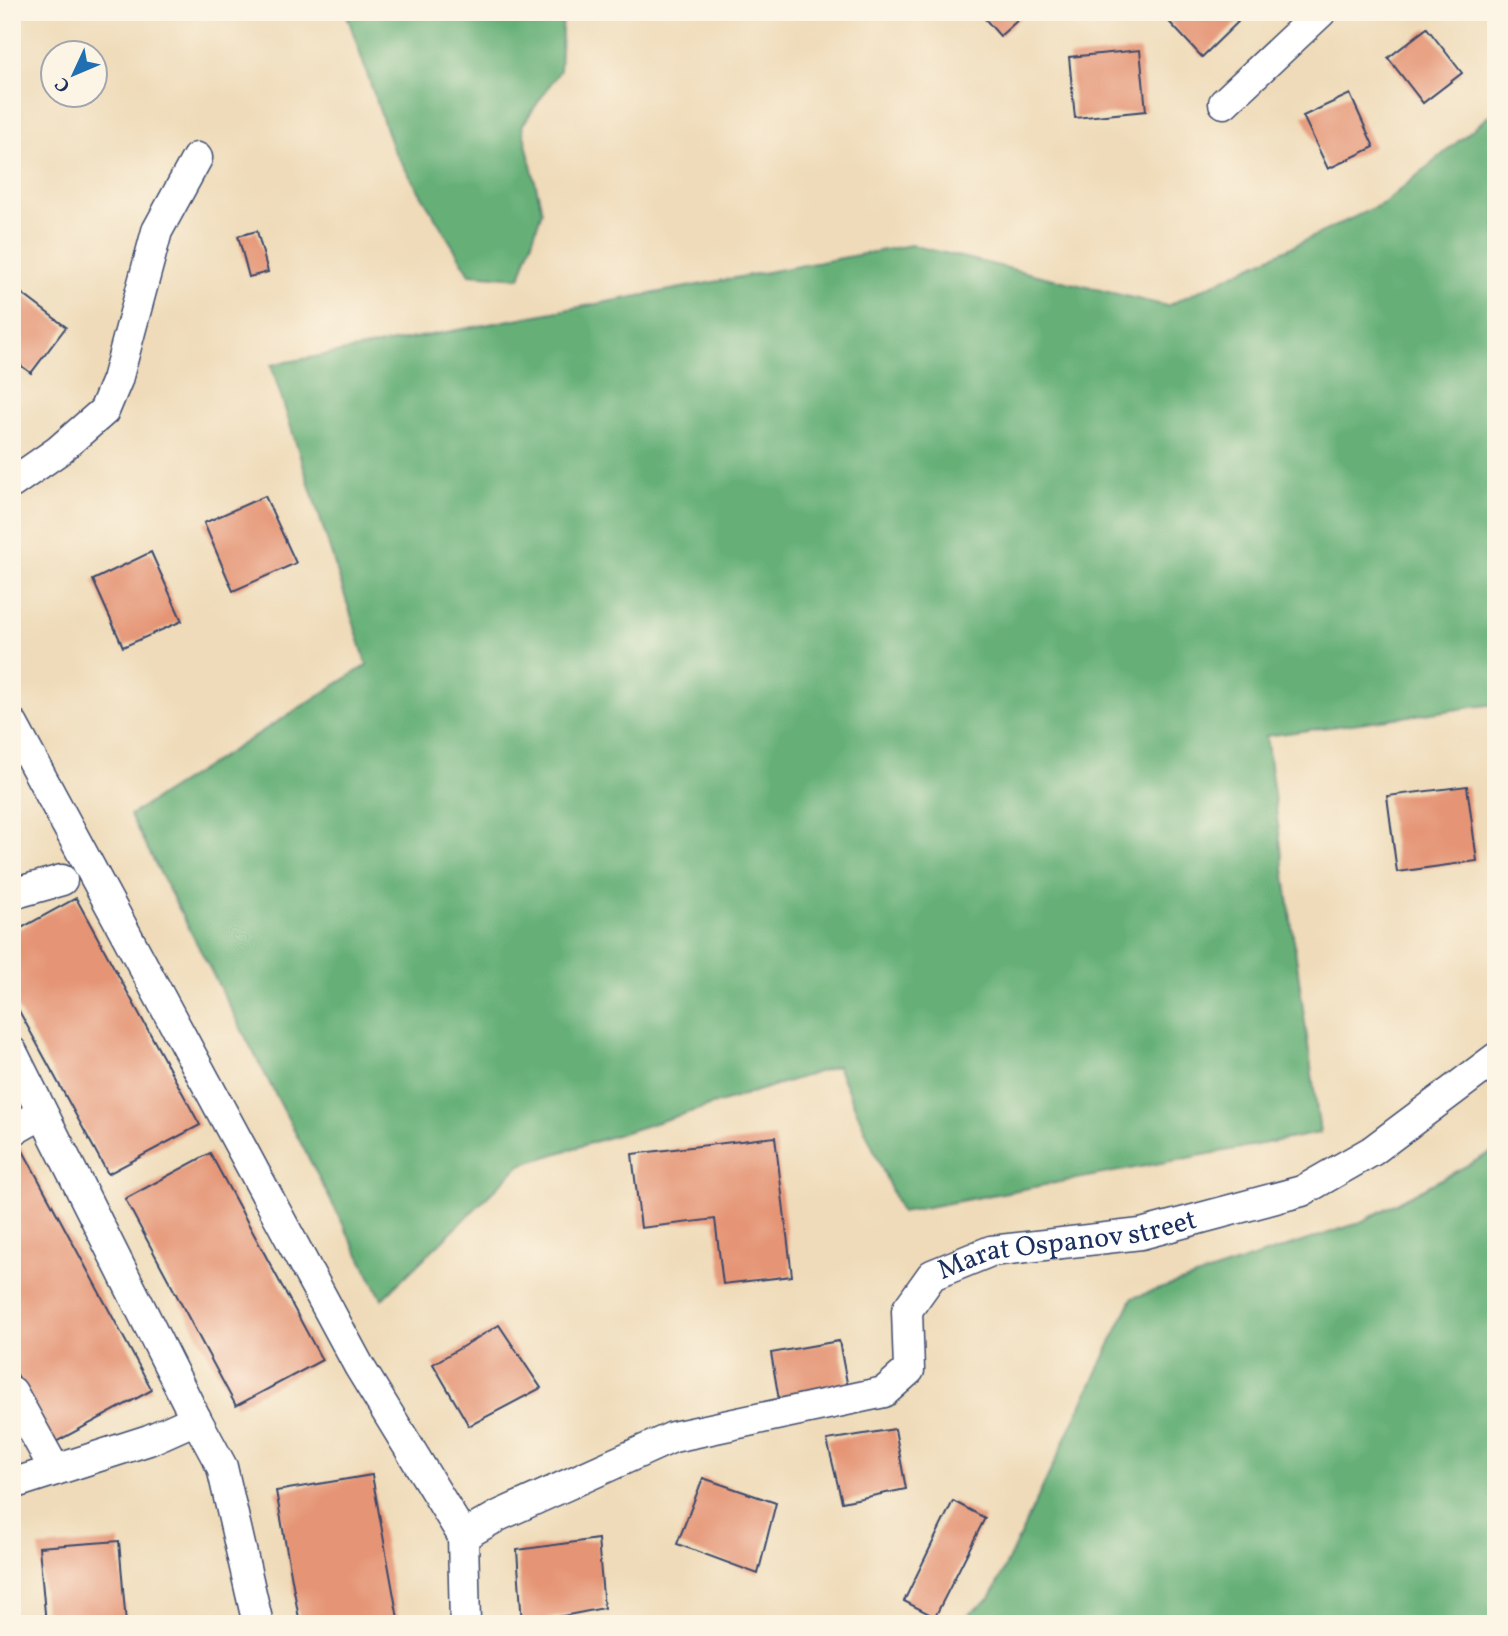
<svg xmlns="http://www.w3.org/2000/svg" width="1508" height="1636" viewBox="0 0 1508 1636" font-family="Vollkorn,serif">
<rect width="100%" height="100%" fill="#fcf5e5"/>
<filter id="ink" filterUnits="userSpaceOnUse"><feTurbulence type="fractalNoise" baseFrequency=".0143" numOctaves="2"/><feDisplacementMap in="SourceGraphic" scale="14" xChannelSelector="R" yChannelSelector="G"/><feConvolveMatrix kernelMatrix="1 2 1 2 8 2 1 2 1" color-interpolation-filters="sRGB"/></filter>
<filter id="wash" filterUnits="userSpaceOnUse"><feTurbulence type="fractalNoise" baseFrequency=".00686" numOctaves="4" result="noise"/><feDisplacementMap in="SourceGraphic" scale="28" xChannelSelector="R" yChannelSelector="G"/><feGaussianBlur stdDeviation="1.57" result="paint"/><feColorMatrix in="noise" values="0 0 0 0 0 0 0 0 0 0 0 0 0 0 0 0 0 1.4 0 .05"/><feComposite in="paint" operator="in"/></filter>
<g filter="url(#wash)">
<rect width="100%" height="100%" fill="#efdbb9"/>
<!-- forest -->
<path fill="#66b078" stroke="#40706b" stroke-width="2" d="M 346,12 L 563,12 L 560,70 L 522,126 L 542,211 L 520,278 L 470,274 L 392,147 Z
M 1496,110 L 1496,704 L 1266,736 L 1320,1133 L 901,1212 L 837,1066 L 520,1165 L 382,1299 L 130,815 L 367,665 L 271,365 L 911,245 L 1167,306 L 1384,203 Z
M 1496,1150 L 1496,1624 L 956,1624 L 991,1597 L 1132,1298 L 1359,1223 Z"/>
<g id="blocks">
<!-- building -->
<path fill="#e59576" d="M 979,12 L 1027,12 L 1000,36 Z
M 1160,12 L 1229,12 L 1238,22 L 1202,57 Z
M 1427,28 L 1462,73 L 1423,103 L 1388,58 Z
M 1140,50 L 1146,111 L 1075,118 L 1069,57 Z
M 1350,94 L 1374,147 L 1328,169 L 1303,116 Z
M 257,231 L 268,272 L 249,277 L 238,236 Z
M 12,286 L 66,327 L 31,373 L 12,359 Z
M 265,496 L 296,563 L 233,591 L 204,523 Z
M 151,552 L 182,621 L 123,647 L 93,580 Z
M 1467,786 L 1477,861 L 1397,872 L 1387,796 Z
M 76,898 L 200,1125 L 108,1174 L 12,998 L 12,933 Z
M 775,1137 L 792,1276 L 723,1284 L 715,1219 L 641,1228 L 632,1154 Z
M 21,1147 L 152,1390 L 54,1443 L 12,1365 L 12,1151 Z
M 210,1153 L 322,1360 L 236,1406 L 125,1199 Z
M 499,1325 L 541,1388 L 469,1426 L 433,1364 Z
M 839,1341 L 848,1388 L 779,1400 L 771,1353 Z
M 895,1429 L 906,1489 L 842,1502 L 827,1440 Z
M 372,1475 L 399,1624 L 300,1624 L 276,1491 Z
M 703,1478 L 776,1503 L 758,1574 L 677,1544 Z
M 953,1501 L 985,1518 L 935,1617 L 904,1601 Z
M 598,1539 L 604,1608 L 522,1624 L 517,1550 Z
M 119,1541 L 126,1624 L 46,1624 L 39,1547 Z"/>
</g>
</g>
<g filter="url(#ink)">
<use href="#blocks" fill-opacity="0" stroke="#3b496c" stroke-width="2"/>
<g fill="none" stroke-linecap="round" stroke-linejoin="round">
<defs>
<g id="minor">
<path d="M 1224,103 L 1321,12"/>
<path d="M 12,483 L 58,451 L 104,411 L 117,380 L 157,231 L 197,158"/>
<path d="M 12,723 L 359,1366 L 463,1536"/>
<path d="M 12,894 L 62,880"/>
<path d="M 12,1052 L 196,1419 L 149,1440 L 12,1484"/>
<path d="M 12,1131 L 42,1114"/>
<path d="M 12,1392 L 55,1470"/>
<path d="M 196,1419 L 222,1467 L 258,1624"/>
<path id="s1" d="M 465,1624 L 463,1536 L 498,1516 L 673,1437 L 884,1392 L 909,1370 L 907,1310 L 932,1275 L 991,1251 L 1141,1234 L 1302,1191 L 1372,1151 L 1496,1058"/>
</g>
</defs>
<!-- minor casing -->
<use href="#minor" stroke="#3b496c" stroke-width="33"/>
<!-- minor -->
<use href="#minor" stroke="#fff" stroke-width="30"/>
</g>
</g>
<g text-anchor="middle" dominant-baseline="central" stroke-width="6" stroke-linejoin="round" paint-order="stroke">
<!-- street labels -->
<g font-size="28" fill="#1b2f5e" stroke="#fcf5e5">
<text stroke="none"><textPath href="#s1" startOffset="812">Marat Ospanov street</textPath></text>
</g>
</g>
<!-- margin -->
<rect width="1508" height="1636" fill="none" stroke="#fcf5e5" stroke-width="42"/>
<!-- north arrow -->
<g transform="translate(74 74) rotate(226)"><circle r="33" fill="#fcf5e5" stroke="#a2a6af" stroke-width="2"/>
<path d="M0-5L12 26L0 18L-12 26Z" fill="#1f6fb2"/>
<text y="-10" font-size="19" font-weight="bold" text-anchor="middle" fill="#1b2f5e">С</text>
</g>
</svg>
